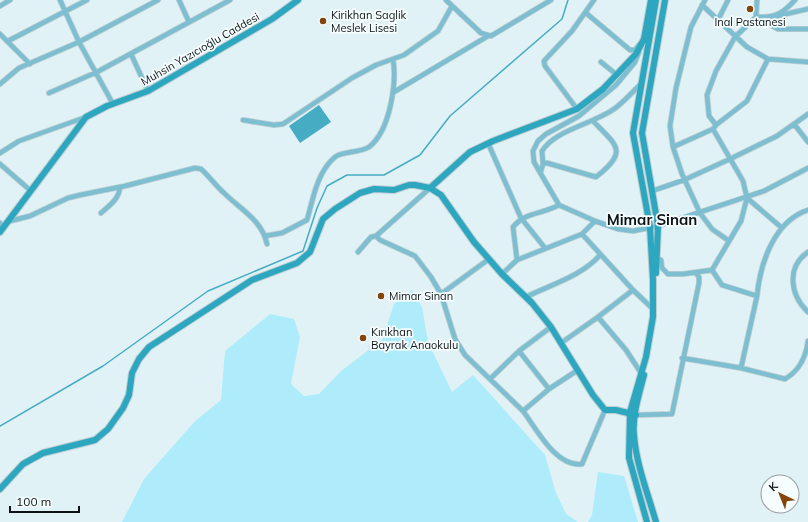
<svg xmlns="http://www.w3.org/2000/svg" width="808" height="522" viewBox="0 0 808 522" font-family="Mulish,sans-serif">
<rect width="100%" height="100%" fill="#e0f2f6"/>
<!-- green -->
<path fill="#aeecfc" d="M 412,290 L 422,307 L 428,342 L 452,392 L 473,375 L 545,455 L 556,493 L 566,514 L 578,522 L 122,522 L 144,479 L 195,421 L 221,400 L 225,351 L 270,314 L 294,319 L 300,337 L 291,384 L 304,396 L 319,394 L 341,371 L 382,340 L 394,304 Z
M 598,472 L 624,476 L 638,522 L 588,522 L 592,515 Z"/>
<!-- water -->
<path fill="#46acc3" d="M 319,105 L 331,122 L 300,143 L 289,126 Z"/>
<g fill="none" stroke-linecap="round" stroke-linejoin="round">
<!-- stream -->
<path stroke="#46acc3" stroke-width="1.5" d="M 0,426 L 103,366 L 208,291 L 303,251 L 317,208 L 327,186 L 347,175 L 384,175 L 420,155 L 450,116 L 562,19 L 568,0"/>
<defs>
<path id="street" d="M 60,0 L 79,42 L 113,104
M 179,0 L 189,22
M 446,0 L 481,33 L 491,36 L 551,0
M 705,0 L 691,27 L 676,88 L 670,126 L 673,147 L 682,174 L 700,213 L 712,229 L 729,241
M 702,5 L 747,47 L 768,59 L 808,62
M 0,6 L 10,0
M 586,13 L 630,50 L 635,50 L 639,45
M 777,16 L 808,9
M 756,17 L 778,29 L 808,29
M 758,17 C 776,18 783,13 795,0
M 718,20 L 728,0
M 0,34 L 30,64
M 8,41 L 87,0
M 131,54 L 148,91
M 601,62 L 617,75
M 0,84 L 19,68 L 79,42 L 158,0
M 394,92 L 488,36
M 49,93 L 97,72 L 230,0
M 577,109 L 545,66 L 544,61 L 572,31 L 594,0
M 243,120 L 274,125 L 283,124 L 352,78 L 376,65 L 404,55 L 438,31 L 452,6
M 794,124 L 808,142
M 716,125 L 747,101 L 768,59
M 488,143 L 521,218 L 545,248
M 673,147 L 713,129
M 0,153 L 19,141 L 86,117
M 0,164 L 31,191
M 543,164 L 547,163 L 596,177 C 629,151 617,146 593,121
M 541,171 L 543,164 L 542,151 C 555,130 593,124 614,109 C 624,102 632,92 641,84
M 430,188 L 376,236 L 380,240 L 415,256 L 431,277 L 441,294 L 455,339 L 465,355 L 523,411
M 652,191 L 684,180 L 730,159 L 777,136 L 808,114
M 747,198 L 782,228
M 559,205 C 543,214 525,212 513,227 L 517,260 L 582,234 L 595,221 L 618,229 L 633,231 L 658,226 L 764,191 L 808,168
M 101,213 C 110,205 119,199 120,187
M 10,221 L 30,216 L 68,198 L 80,195 L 125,186 L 195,168 L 201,169 C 209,176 216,186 224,193 C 240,209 262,220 267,244
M 595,221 L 559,205 L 534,162 L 533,151 L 538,141 L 546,134 L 579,116 L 616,85 L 635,62 L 639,52
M 0,223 L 4,227
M 582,234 L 633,290 L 653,309
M 265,236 L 282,233 L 307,220 C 313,199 317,172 335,157 C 341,151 360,153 369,147 C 390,131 397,83 393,59
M 358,252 L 371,237 L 376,236
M 808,252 C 786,267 790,295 808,312
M 657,259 L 661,260 L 662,268 L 668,274 L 683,274 L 712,270 L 741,221 L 747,198 L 743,181 L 713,129 L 716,125 L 709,116 L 707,95 L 716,71 L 735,37 L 756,17 L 757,0
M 712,270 L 722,285 L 757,296 C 760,264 774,221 808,210
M 502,274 L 517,260
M 633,290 L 598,317 L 626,350 L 641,373
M 441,294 L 489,259
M 526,297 C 550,285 582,276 600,255
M 561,343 L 598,317
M 519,351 L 549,389
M 682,358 L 741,368 L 785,379 C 799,371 806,357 808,341
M 741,368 L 757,296
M 578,370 L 549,389 L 523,411 C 536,428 556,468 582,464 L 605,410
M 490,379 L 519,351 L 551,327
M 636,415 L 672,414 L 699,283 L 699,277 L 696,273"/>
<path id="secondary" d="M 430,188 L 470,152 L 493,141 L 577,109 L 603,89 L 636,54 L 644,39 L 651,0
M 0,232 L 86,117 L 107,106 L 148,91 L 272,19 L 298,0
M 656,273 L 658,226 L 642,133 L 665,0
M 644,375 C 639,394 632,416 634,435 C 636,464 648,494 656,522
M 0,489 L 23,464 L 43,453 L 95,440 L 108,429 L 123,408 L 129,395 L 132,373 L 139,359 L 149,347 L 252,280 L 297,263 L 310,252 L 323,219 L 335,209 L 360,193 L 374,189 L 394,190 L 409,185 L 415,185 L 430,188 L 441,195 L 474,242 L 502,274 L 532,303 L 551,327 L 593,395 L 605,410 L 616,410 L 636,415
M 647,522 L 629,458 L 630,412 L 646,357 L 653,317 L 653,280 L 650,227 L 633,133 L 656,0"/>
</defs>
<!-- street casing -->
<use href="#street" stroke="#beced2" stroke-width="6"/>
<!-- secondary casing -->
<use href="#secondary" stroke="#beced2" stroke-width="8"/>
<!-- street -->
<use href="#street" stroke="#7dbfd0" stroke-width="4.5"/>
<!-- secondary -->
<use href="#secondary" stroke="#2da7c0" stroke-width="6"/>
</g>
<!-- markers -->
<g fill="#84440a" stroke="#f6fdff" stroke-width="1.5">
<circle cx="750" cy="9" r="4"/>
<circle cx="323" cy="21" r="4"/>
<circle cx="381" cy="296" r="4"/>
<circle cx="363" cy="338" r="4"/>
</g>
<g text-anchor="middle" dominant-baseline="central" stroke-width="3.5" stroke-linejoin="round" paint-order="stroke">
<!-- poi labels -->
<g font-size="11" fill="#0d1315" stroke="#f6fdff" text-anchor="start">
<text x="331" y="15">Kirikhan Saglik<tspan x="331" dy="13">Meslek Lisesi</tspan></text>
<text x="750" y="22" text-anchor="middle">Inal Pastanesi</text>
<text x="389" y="296">Mimar Sinan</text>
<text x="371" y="332">Kırıkhan<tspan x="371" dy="13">Bayrak Anaokulu</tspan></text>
</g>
<!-- street labels -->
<g font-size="11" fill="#0d1315" stroke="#f6fdff">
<text transform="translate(200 49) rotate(-30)">Muhsin Yazıcıoğlu Caddesi</text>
</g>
<!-- district labels -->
<g font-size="15" font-weight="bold" fill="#0d1315" stroke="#f6fdff">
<text x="652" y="219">Mimar Sinan</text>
</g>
</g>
<!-- north arrow -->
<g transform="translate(780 494) rotate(317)"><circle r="19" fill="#f6fdff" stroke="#999fa1"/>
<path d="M0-3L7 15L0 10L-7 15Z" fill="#84440a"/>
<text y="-6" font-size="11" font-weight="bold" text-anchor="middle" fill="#0d1315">K</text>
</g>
<!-- scale -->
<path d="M10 506v6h69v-6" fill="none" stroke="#0d1315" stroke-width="2"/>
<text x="16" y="506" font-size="12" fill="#0d1315" stroke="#f6fdff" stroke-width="3" paint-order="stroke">100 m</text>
</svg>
